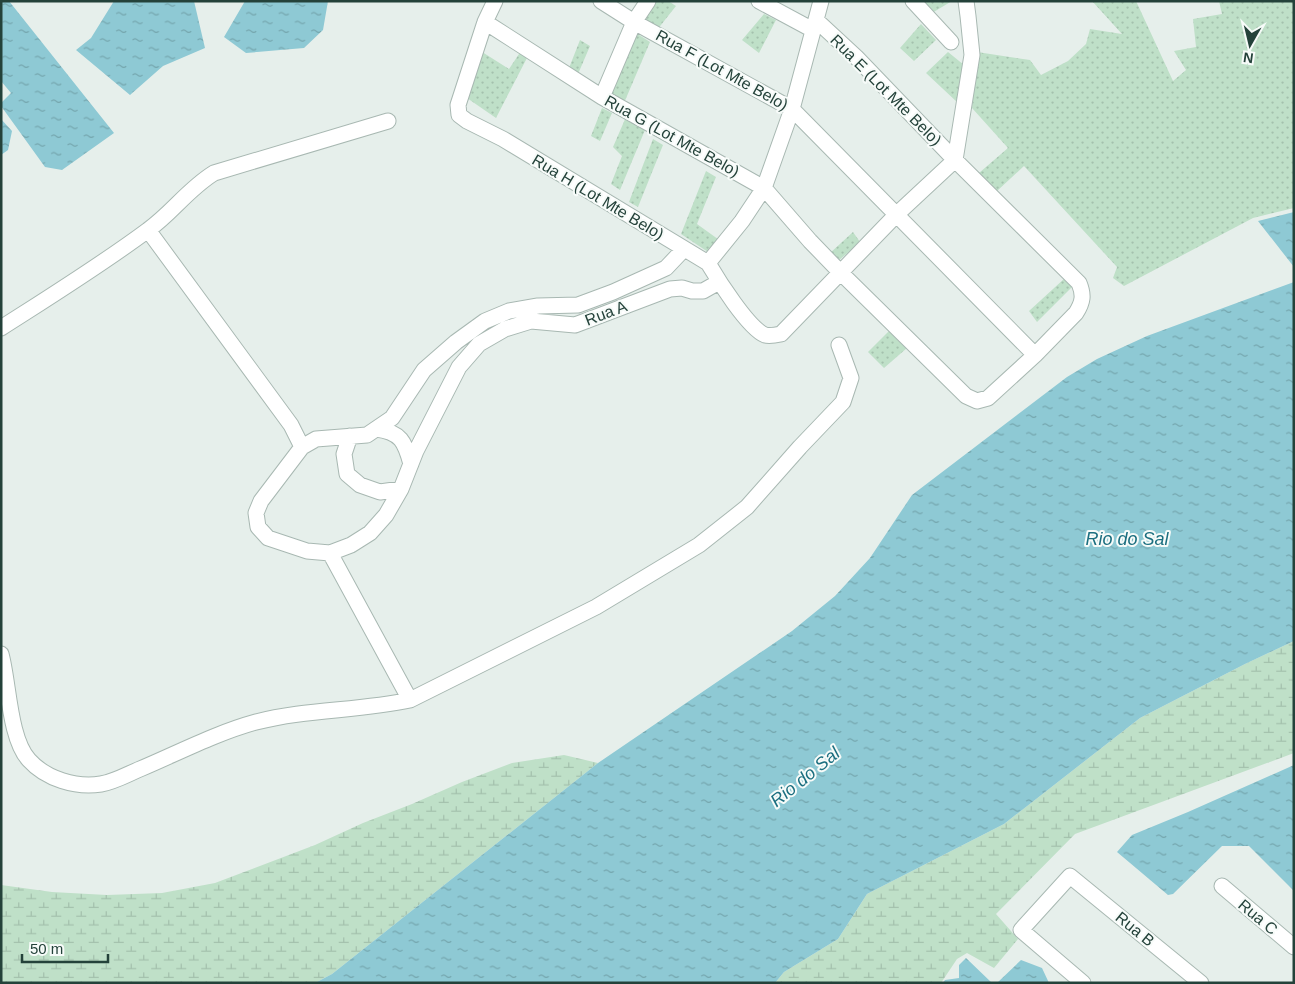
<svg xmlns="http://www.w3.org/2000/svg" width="1295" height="984" viewBox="0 0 1295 984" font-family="Helvetica,sans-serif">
<defs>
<pattern id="grass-dots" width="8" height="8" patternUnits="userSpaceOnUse" patternTransform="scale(1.25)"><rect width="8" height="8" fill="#bfe0c8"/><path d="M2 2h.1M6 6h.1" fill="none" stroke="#a4c1ad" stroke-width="1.8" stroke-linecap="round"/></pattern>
<pattern id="wetland-marsh" width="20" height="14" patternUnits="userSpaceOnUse" patternTransform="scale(1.25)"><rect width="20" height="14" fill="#bfe0c8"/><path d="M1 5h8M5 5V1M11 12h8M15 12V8" fill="none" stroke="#a4c1ad"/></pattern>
<pattern id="water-ripples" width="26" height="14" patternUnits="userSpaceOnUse" patternTransform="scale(1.25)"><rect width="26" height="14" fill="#8ec9d4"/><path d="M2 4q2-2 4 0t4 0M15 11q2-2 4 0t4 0" fill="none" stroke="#74a5ad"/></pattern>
</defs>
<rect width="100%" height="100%" fill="#e6efeb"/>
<!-- grass -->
<path fill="url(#grass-dots)" d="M 655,1 L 668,1 L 676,6 L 657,30 L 640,21 Z
M 920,1 L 952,1 L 932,13 Z
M 1092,1 L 1136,1 L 1173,81 L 1186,70 L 1174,51 L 1196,47 L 1193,19 L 1222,14 L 1219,1 L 1294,1 L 1294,208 L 1253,218 L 1124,286 L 1113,278 L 1117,267 L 1024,166 L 997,191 L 979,173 L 1008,148 L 972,108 L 977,52 L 1030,60 L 1041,75 L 1068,61 L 1086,44 L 1090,29 L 1122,34 Z
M 764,14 L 776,20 L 759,53 L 742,40 Z
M 921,24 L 936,40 L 914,61 L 900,48 Z
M 636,33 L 650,42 L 624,103 L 611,94 Z
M 580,40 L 590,46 L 578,74 L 569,68 Z
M 479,50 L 509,69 L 521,51 L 529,54 L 496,118 L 467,98 Z
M 948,52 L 964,65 L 958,103 L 926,73 Z
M 602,108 L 612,113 L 600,141 L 591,136 Z
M 626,117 L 645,130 L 620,190 L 611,184 L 622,156 L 613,147 Z
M 653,139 L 663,145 L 638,207 L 629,202 Z
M 706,171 L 716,177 L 697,224 L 722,242 L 711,254 L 681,234 Z
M 853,232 L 860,242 L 837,262 L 829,254 Z
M 1065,278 L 1072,287 L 1037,322 L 1029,311 Z
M 889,331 L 907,348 L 884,368 L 868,352 Z"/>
<!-- wetland -->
<path fill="url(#wetland-marsh)" d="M 1294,641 L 1294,753 L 1075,834 L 996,914 L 1018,939 L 994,968 L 967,953 L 957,959 L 941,983 L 775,983 L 784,972 L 838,939 L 867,894 L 1004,824 L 1140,718 L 1245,664 Z
M 564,755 L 598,763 L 332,974 L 315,983 L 1,983 L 1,885 L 52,892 L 107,895 L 162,893 L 215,883 L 315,845 L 363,823 L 412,804 L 462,782 L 512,763 Z"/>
<!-- water -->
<path fill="url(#water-ripples)" d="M 1,1 L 9,1 L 114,133 L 62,170 L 45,167 L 1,106 L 1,103 L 11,93 L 1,81 Z
M 114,1 L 194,1 L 205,48 L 163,66 L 130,95 L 76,50 L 91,38 Z
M 245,1 L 328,1 L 323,30 L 304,48 L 246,53 L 224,37 Z
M 1,119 L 12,131 L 8,150 L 1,155 Z
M 1294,212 L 1294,267 L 1258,221 Z
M 1294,282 L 1294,641 L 1245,664 L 1140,718 L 1004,824 L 867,894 L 838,939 L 784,972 L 775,983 L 315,983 L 332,974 L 598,763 L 792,631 L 835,596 L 870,558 L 912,495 L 1067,377 L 1097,359 L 1147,336 Z
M 1294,765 L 1294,891 L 1249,846 L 1222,846 L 1173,894 L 1168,895 L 1117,852 L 1132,835 L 1188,812 Z
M 966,958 L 992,983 L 943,983 L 945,980 L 959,978 L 959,965 Z
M 1021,960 L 1042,968 L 1049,983 L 997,983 Z"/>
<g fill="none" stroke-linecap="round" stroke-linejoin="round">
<defs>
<path id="minor" d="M 495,1 L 485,22 L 458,105 L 459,115 L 467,121 L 503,139 L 708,263 C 718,280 748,328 765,335 C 769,336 776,335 781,334 L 897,214 L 955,160
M 601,1 L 634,22 L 792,109 L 1035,355
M 759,1 L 813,30
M 913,1 L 951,42
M 485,22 L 602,97 L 764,188 L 810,241 L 840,272 L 966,396 L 977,401 L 988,398 L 1035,355 L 1076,313 C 1083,302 1084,295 1079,283 L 955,160 L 856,57 L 816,20
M 602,97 L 634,22 L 648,1
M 955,160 L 972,55 L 968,16 L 966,1
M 148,230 L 291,425 L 302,447
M 684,249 L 666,268 L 613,292 L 578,305 L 538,306 L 509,311 L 485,321 L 456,342 L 424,370 L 392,418 L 367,435 L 316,439 L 302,447 L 261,501 L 256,513 L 258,527 L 268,538 L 307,551 L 330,553 L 351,545 L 370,533 L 386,515 L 401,489 L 416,451 L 459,367 L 479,344 L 505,329 L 531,321 L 575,325 L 670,289 L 682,288 L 692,291 L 703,291 L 719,282
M 708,263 L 742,221 L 764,188 L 792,109 L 821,1
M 1,328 C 51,296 101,265 148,230 C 172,213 188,189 214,173 L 388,121
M 376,429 C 401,432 405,442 411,464
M 350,436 L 344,454 L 347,474 L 360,485 L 380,492 L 401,489
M 330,553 L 410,700
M 1,654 C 9,683 9,738 29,760 C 46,779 76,788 101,784 C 114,782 128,774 140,769 C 178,753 216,733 256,722 C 306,709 359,711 410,700 L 596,607 L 699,545 L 747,507 L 800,447 L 843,402 L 851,378 L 839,345
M 1222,886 L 1294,947
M 1083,983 L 1021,930 L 1070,876 L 1201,983"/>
</defs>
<!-- minor casing -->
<use href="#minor" stroke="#a8b8b2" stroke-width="17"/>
<!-- minor -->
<use href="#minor" stroke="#fff" stroke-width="15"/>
</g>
<g text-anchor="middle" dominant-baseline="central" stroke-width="4" stroke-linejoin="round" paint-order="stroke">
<!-- street labels -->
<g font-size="16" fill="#24423a" stroke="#f7fbf9">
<text transform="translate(722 70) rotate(29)">Rua F (Lot Mte Belo)</text>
<text transform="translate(886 90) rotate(45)">Rua E (Lot Mte Belo)</text>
<text transform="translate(672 136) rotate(29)">Rua G (Lot Mte Belo)</text>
<text transform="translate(598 197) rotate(31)">Rua H (Lot Mte Belo)</text>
<text transform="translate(606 313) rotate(-21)">Rua A</text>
<text transform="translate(1258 917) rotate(40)">Rua C</text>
<text transform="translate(1135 929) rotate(39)">Rua B</text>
</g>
<!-- water labels -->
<g font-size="18" font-style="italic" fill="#1c6f80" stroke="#f7fbf9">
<text x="1127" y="539">Rio do Sal</text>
<text transform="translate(805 777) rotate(-39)">Rio do Sal</text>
</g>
</g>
<!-- border -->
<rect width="1295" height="984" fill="none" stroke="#24423a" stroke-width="5"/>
<!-- north arrow -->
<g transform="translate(1250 45) rotate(188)" stroke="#f7fbf9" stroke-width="4" paint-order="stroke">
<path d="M0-4L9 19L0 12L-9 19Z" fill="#24423a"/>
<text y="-8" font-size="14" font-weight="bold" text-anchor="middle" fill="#24423a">N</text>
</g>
<!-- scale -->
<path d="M22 954v8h86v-8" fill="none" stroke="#24423a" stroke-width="2.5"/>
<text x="30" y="954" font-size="15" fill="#24423a" stroke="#f7fbf9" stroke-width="4" paint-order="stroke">50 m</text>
</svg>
